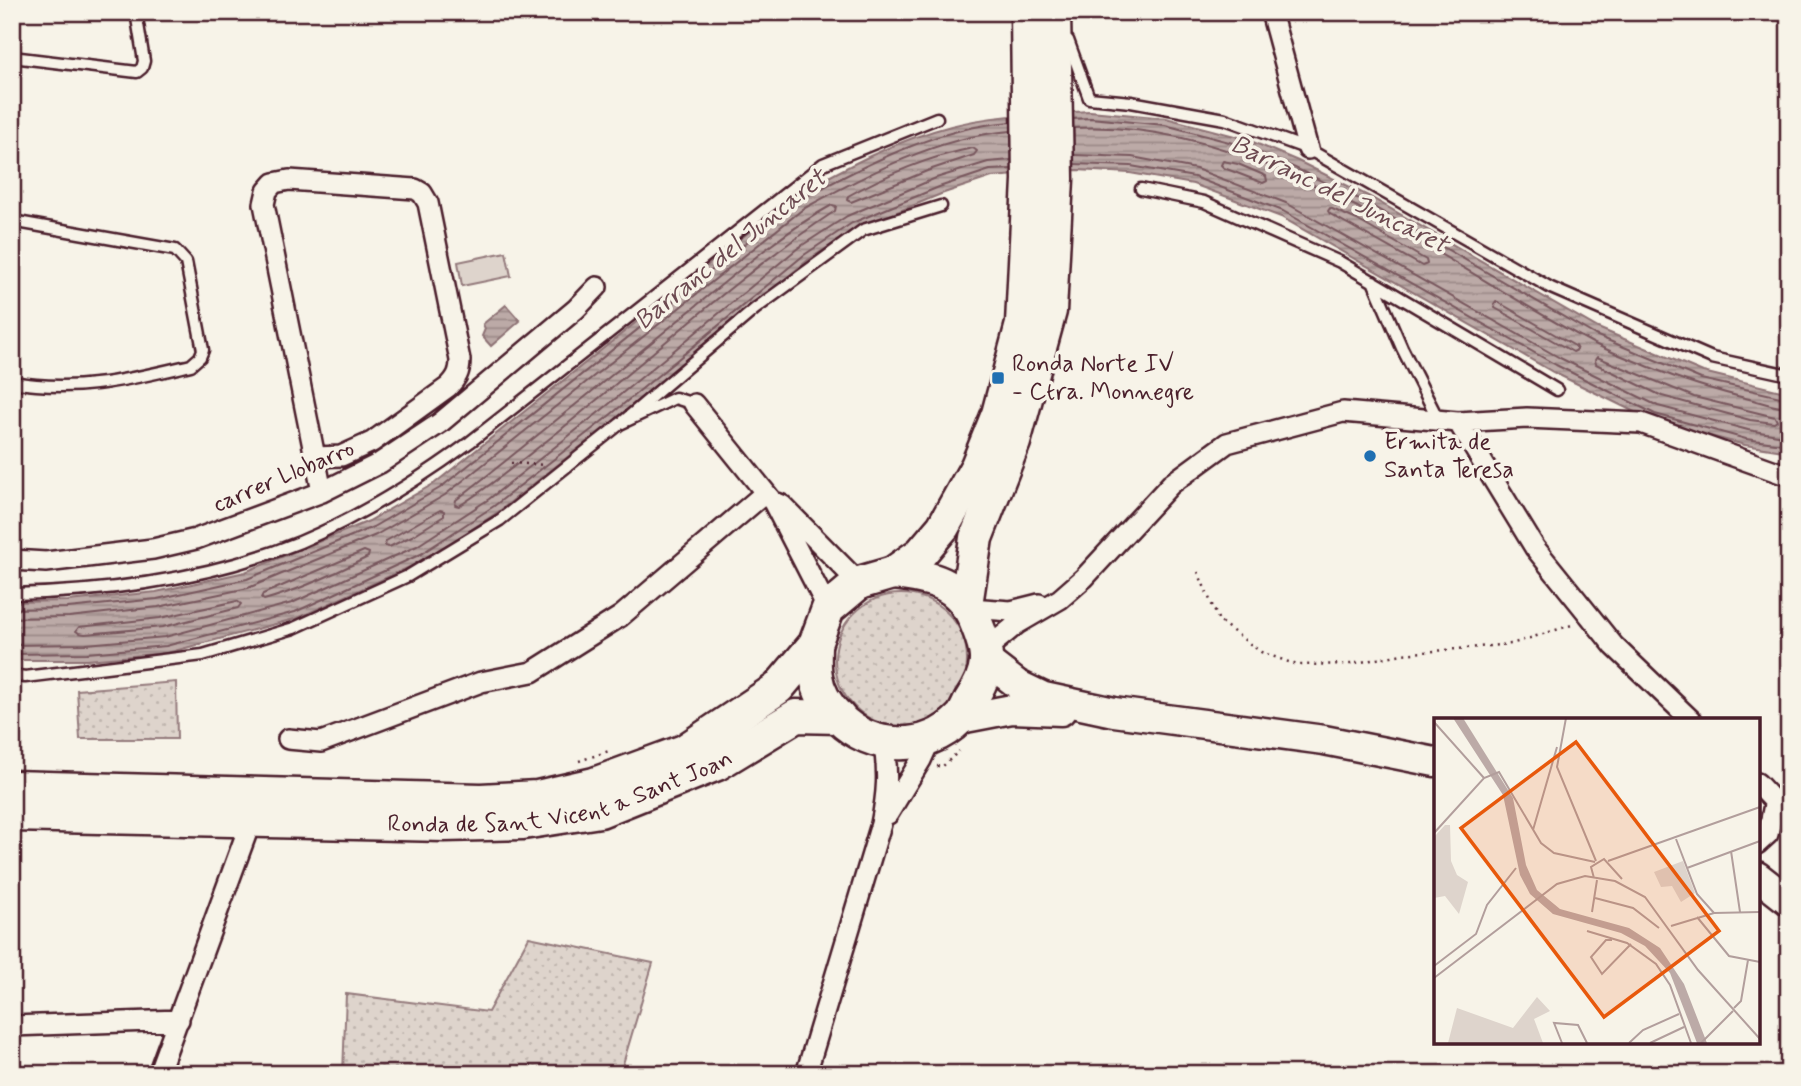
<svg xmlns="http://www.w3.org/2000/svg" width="1801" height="1086" viewBox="0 0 1801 1086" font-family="Mynerve,sans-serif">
<defs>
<pattern id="park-dots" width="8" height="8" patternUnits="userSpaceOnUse" patternTransform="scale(1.75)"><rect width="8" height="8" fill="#ded4cc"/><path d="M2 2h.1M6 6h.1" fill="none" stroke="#c0b6af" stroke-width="1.8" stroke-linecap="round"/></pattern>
<pattern id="water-rules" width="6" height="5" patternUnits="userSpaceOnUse" patternTransform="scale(1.75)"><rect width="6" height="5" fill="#bcaaa7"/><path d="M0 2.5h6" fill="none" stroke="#9b8a88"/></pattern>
</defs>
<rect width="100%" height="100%" fill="#f7f3e8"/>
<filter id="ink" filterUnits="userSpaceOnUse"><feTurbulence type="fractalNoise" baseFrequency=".0143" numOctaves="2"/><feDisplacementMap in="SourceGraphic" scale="14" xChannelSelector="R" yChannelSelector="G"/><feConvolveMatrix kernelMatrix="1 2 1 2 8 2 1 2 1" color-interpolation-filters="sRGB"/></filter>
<g filter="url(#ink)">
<!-- grass -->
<path fill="#ded4cc" stroke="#947a7c" stroke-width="2" d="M 506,252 L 511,276 L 462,286 L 458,262 Z"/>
<!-- park -->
<path fill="url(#park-dots)" stroke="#947a7c" stroke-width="2" d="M835 660a66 66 0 1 1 132 0a66 66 0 1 1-132 0Z
M 176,682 L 177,739 L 80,739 L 77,690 Z
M 529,937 L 653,963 L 620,1074 L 343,1074 L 346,994 L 488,1012 Z"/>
<!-- water -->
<path fill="url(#water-rules)" stroke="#8e7275" stroke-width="2" d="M 1090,111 L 1166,118 L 1246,139 L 1298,161 L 1370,197 L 1598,328 L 1703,372 L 1789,393 L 1789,452 L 1745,445 L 1653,421 L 1553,372 L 1281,217 L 1193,184 L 1130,173 L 1077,170 L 992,177 L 941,194 L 856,229 L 808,260 L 613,421 L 498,512 L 425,560 L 298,618 L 167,653 L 87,660 L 12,660 L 12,602 L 68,601 L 156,592 L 245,572 L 369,521 L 435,483 L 794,196 C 844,168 896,140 951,126 C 997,114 1043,114 1090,111 Z
M 506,305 L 520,321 L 491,346 L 482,336 L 485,329 L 483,324 Z"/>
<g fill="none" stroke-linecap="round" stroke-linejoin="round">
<!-- shore -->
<path stroke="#78575d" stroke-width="2" d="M 1073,119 L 1090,118 L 1165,125 L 1244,146 L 1295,168 L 1367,203 L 1595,335 L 1701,379 L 1789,399
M 1074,128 C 1258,117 1434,258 1589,341 C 1609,352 1631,359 1652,368 C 1688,383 1716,391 1753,400 C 1764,403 1777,408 1789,408
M 973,148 L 977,151 L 974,155 L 932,169 L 851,202 L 847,200 L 848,196 C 885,175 931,156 973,148 Z
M 1074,155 L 1132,157 L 1196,169 L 1286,203 L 1560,358 L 1658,406 L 1748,430 L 1789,437
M 1223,161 L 1238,164 L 1266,176 L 1267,181 L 1263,183 L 1224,168 L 1221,165 Z
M 1074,164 L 1131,166 L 1194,177 L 1283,211 L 1556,365 L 1655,414 L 1746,439 L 1789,445
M 832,205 L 836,206 L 835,211 C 734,278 644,363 549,439 C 519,462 491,486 459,506 L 455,505 L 456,500 C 530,442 603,383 675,323 C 724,284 777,235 832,205 Z
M 1330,208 L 1357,220 L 1426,260 L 1427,264 L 1422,266 L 1330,214 L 1328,211 Z
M 1496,301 L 1575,346 L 1577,350 L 1573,352 L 1566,348 L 1495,308 L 1494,304 Z
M 1597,357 L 1694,397 L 1775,417 L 1777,421 L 1774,423 L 1750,420 L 1662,396 L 1596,364 L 1595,360 Z
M 440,510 L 444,511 L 444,516 L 412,536 L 389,547 L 385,546 L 386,541 Z
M 364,551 L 369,553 L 368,557 C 334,574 300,590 264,600 L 261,598 L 263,594 Z
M 237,601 L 241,604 L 238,608 L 163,627 L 85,634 L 79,633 L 76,631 L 79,627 L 160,618 Z
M 12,609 L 68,608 L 157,599 L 247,579 L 373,527 L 440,488 L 798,201 C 862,166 937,127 1011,122
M 12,618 L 69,617 L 158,607 L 248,588 L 376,535 L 445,495 L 803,209 C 865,175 939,136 1011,131
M 12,645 L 86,644 L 165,637 L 292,603 L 417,546 L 489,499 L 603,409 L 798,248 L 847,216 L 936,178 L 988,162 L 1011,160
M 12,654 L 87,653 L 166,646 L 295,612 L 421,554 L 494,506 L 609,416 L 804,255 L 852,223 L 939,187 L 990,170 L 1011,169"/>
<defs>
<path id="lane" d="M 1068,40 L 1089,98 L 1131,102 L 1225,119 L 1308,149 L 1551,288 L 1712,358 L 1789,375
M 12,57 L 137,72 L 142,68 L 144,61 L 136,12
M 1141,189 L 1204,202 L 1340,262 L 1557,390
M 12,221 L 175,250 L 186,262 L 203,350 L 200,357 L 191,365 C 127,380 78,393 12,382
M 1373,281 L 1402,348 L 1438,419
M 694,404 L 675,398 L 620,424 L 755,309 L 863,230 L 941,206
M 12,594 C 110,592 209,579 300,542 C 361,516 417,481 470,442 L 823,164 L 937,118
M 12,675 L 25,677 L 203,655 L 294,628 L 408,576 L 500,520 L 620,424"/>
<path id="street" d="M 1271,12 L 1308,149
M 694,404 L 773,502 L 828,609
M 1458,422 L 1535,548 L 1614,646 L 1691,720
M 315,457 L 341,456 L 372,442 L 448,387 C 457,378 460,372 460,360 L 428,203 L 422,193 L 415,189 L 289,180 L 274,183 L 267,191 L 264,204 L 315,457 L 322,492
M 777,503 L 782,505 L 859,583
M 12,560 L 46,562 L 153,549 L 196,539 L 322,492 L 380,463 L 440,423 L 576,309 L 597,287
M 970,608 L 1011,611 L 1039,604
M 984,651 L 1017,624 L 1060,599 L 1084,578 L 1171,484 L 1227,443 L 1343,412 L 1458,422 L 1527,418 L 1641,423 L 1789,476
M 288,739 L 321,742 L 481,682 L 532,672 L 621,616 L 765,493
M 1757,783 L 1789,817
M 888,814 L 921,760 L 931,738
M 1757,844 L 1768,834 L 1775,800
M 12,1026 L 179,1020
M 158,1074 L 251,821
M 806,1074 L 881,824 C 887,794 889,771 883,742"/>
<path id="secondary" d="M 986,660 L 1017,684 L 1044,697 L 1114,712 L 1324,740 L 1435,762
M 960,719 L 1012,709 L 1061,711
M 1757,876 L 1789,901"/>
<g id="primary">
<path d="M 966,605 L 976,538 L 1014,442 L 1050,311 L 1057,179 L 1054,12"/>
<path d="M 815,644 C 815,655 814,666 816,676 C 818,692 828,707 839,718 C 871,750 925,753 959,719 C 964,715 967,707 970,701 C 978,689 985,676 986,662 C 987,649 980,632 975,620 C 959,582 931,577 893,573"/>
<path d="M 12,787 L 481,800 L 537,797 L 594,784 L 684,751 L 778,688 L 815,644 L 828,609 L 859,583 L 893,573 L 921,553 L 943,527 L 977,466 L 998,414 L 1022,324 L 1029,180 L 1027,12"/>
<path id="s1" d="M 12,815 L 444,825 L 523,823 L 600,811 L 717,764 L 796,716 L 839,717"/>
</g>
</defs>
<!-- lane casing -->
<use href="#lane" stroke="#4a1f2b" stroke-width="15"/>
<!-- street casing -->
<use href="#street" stroke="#4a1f2b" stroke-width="24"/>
<!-- secondary casing -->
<use href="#secondary" stroke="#4a1f2b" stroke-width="33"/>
<!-- primary casing -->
<use href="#primary" stroke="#4a1f2b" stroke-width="37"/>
<!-- path -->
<path stroke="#4a1f2b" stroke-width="2.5" stroke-dasharray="2 5" stroke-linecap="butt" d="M 511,463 L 546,465
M 1198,572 L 1219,621 L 1261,652 L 1297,665 L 1351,664 L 1402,654 L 1511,644 L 1575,624
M 579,761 L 609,751
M 937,766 L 942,767 L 959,751"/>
<!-- lane -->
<use href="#lane" stroke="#f7f3e8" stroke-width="10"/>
<!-- street -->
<use href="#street" stroke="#f7f3e8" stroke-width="19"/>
<!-- secondary -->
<use href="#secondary" stroke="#f7f3e8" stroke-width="28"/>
<!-- primary -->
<use href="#primary" stroke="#f7f3e8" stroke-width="32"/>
</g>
</g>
<!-- markers -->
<g fill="#1f6fb2" stroke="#f7f3e8" stroke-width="2.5">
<rect x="991" y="371" width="14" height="14" rx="3.5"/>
<circle cx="1370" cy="456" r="7"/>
</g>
<g text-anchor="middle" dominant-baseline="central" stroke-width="7" stroke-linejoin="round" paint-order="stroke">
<!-- poi labels -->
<g font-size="24" fill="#4a1f2b" stroke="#f7f3e8" text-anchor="start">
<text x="1012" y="364">Ronda Norte IV<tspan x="1012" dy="28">- Ctra. Monnegre</tspan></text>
<text x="1384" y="442">Ermita de<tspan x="1384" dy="28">Santa Teresa</tspan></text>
</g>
<!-- street labels -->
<g font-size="24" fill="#4a1f2b" stroke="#f7f3e8">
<text transform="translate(284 477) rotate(-23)">carrer Llobarro</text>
<text stroke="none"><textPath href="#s1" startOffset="553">Ronda de Sant Vicent a Sant Joan</textPath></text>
</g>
<!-- water labels -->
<g font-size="26" font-style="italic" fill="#6c4950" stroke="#f7f3e8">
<text transform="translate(1339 195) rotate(26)">Barranc del Juncaret</text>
<text transform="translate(731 250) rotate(-39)">Barranc del Juncaret</text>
</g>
</g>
<!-- overview -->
<g transform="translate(1434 718)">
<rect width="326" height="326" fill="#f7f3e8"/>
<path d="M 11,107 L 16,107 L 17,143 L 23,157 L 34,164 L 25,196 L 11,178 L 0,180 L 0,119 ZM 103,279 L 116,293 L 100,301 L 109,325 L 14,325 L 23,290 L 79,310 Z" fill="#ded4cc"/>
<path d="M 249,143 L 261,175 L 247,184 L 238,168 L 227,169 L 220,154 Z" fill="#ded4cc"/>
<path d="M 19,0 L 29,0 L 79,80 L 92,147 L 103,172 L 126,191 L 195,210 L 226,230 L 250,266 L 273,325 L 263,325 L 236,255 L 211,228 L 187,215 L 119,196 L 96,176 L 86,157 L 69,77 Z" fill="#bcaaa7"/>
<path fill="none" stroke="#b29e9c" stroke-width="2" d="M 132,0 L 123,49 L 162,143M 0,4 L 50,60M 99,112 L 123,29M 0,115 L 50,60 L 65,54 L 107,125 L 120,135 L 161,144M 242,121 L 263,176 L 280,195M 297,133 L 306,194M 174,143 L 326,89M 253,150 L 326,123M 160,160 L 157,149 L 170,141 L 188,161M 161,180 L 199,190 L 225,210M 158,194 L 163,162M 263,199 L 295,238 L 326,244M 237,208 L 280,195 L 326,194M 153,213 L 193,225 L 222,246 L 236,267 L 257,325M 178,222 L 172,222 L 157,239 L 168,256 L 197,226M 0,248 L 42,216 L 53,187 L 82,150M 0,260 L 123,166 L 151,158 L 181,163 L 211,179 L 264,252 L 326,321M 300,290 L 307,283 L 314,242M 128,325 L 120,305 L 144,307 L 153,325M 195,325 L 209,312 L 245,296M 216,325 L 250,309M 267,325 L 299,293"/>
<path fill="#e8590c" fill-opacity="0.15" stroke="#e8590c" stroke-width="3.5" d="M 142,24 L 285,213 L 170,299 L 27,110 Z"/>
<rect width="326" height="326" fill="none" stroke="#4a1f2b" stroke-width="3.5"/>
</g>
<!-- margin -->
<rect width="1801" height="1086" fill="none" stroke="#f7f3e8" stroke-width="42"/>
<rect x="21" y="21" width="1759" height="1044" fill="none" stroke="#4a1f2b" stroke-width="2.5" filter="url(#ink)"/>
</svg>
